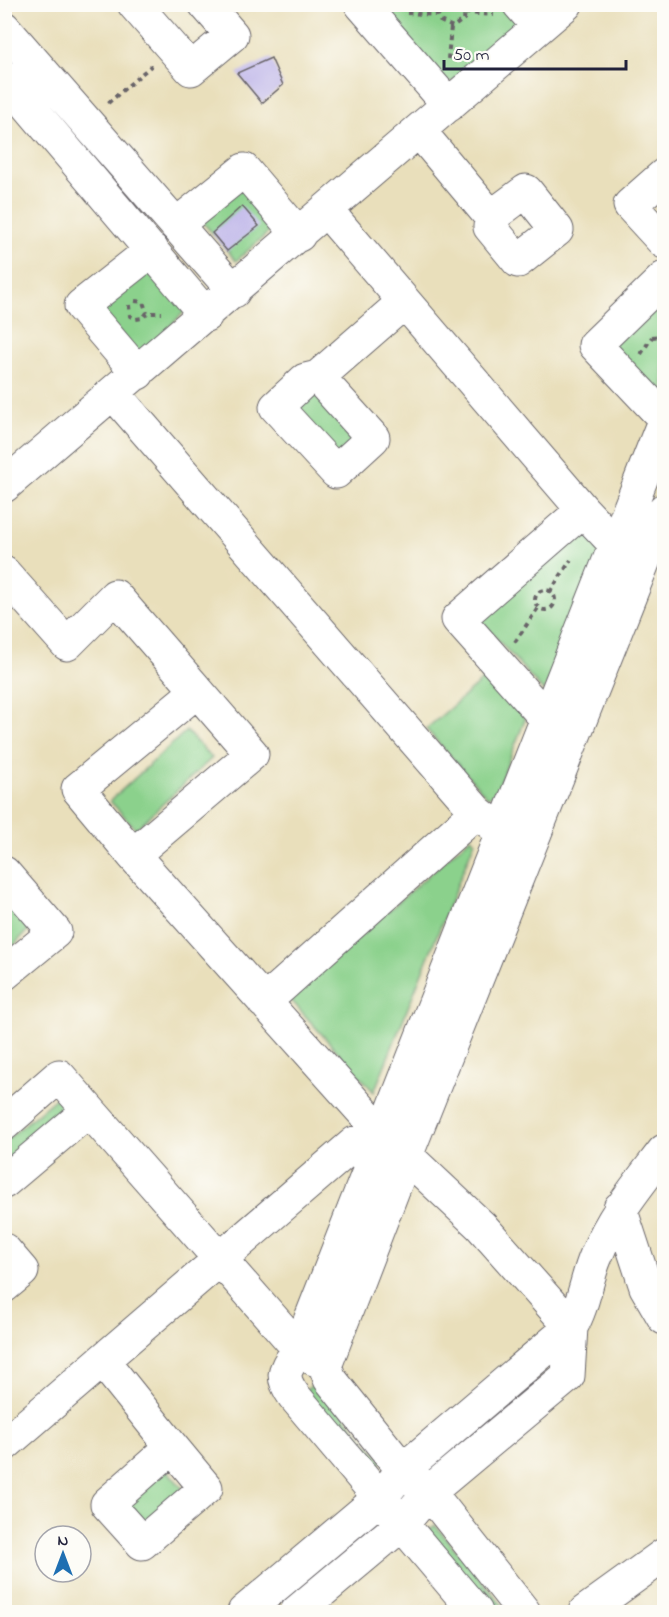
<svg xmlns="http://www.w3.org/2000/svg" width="669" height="1617" viewBox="0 0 669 1617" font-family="'Indie Flower',sans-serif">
<rect width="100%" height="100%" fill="#fdfcf7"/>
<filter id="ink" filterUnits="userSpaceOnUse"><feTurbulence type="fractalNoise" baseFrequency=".0167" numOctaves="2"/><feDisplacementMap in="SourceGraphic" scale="12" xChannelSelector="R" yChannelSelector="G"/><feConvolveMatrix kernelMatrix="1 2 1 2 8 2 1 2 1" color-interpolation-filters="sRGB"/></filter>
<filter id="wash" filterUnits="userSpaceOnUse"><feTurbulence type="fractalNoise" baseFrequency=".008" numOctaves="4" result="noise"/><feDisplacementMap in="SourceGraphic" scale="24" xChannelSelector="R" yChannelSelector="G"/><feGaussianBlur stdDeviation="1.35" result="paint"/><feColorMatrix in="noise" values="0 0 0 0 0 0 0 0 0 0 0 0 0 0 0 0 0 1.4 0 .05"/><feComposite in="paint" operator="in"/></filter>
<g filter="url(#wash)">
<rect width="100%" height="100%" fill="#e9dfbb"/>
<!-- green -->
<path fill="#8bd18c" stroke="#567a64" stroke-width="1.5" d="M 389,5 L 507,5 L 519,25 L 452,82 L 441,81 L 387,15 Z
M 242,183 L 278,224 L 236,261 L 200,219 Z
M 151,266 L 185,311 L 140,357 L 94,304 Z
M 664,286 L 664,394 L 651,397 L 607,339 Z
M 311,385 L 362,435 L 338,462 L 287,407 Z
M 578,523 L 602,549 L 544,692 L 474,613 Z
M 487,676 L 523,714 L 525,720 L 495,795 L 487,797 L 426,729 Z
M 186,731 L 212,758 L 136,829 L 110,801 Z
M 471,837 L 475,841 L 374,1092 L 290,999 Z
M 4,899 L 29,929 L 5,955 L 4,955 Z
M 56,1098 L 67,1108 L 13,1161 L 5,1151 L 4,1142 Z
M 316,1382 L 383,1462 L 372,1471 L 305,1391 Z
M 167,1470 L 183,1489 L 143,1526 L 121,1505 Z
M 435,1525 L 508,1612 L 493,1612 L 427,1532 Z"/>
<g id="blocks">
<!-- building -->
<path fill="#c2baea" d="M 271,58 L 283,85 L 262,103 L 237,73 Z
M 242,206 L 259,226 L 227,251 L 212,233 Z"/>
</g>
</g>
<g filter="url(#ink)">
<use href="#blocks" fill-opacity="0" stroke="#686468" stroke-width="1.5"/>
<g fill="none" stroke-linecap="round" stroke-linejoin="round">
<defs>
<path id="minor" d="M 134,4 L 191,69 L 232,35 L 205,4
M 361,4 L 449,105
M 519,4 L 539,27
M 4,28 L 234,291
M 4,77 L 206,315
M 419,131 L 491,217 L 490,227 L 518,261 L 557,230 L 526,191 L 491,217
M 664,175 L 630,205 L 664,242
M 326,210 L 583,510 L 616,545 L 634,555
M 176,225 L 244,170 L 299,235
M 664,278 L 595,345 L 664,418
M 138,373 L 81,306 L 152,250
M 318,377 L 373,438 L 336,472 L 276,407 L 305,380 L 318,377 L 403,303
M 113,393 L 477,812 L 517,844
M 4,486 L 566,4
M 4,573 L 67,644 L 115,596 L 252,754 L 133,855 L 383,1134 L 481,1226 L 571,1327 L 568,1376 L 429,1492 L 402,1524 L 297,1612
M 546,718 L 458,619 L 583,510
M 133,855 L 78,789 L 197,691
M 4,873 L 55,932 L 4,974
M 264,1002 L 477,812
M 4,1124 L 59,1076 L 299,1349 L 314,1359
M 4,1182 L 88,1111
M 620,1208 L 646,1287 L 664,1318
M 4,1250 L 22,1271 L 4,1286
M 103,1361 L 172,1447
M 4,1445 L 355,1143 L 383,1134
M 172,1447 L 206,1488 L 142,1543 L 107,1504 Z
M 244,1612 L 381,1497 L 403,1470 L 571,1327 C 584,1305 586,1279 596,1256 C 612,1216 638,1185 664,1151
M 476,1612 L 294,1396 C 278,1374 286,1369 299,1349 L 664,421
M 524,1612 L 429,1492 L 403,1470 L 330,1379 L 325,1366 L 406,1156 L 664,510
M 585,1612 L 664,1555"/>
</defs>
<!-- minor casing -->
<use href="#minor" stroke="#686468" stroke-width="35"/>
<!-- path -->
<path stroke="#686468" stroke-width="4" stroke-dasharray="4.5 4.5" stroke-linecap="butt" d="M 442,4 L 438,15 L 440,21 L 453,27 L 464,19 L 465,13 L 461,4
M 407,13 L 438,15
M 465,13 L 494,15
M 448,59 L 451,27
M 108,103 L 152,65
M 135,301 L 143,302 L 147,313
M 129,305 L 130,316 L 136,319 L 143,318 L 147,313 L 162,313
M 658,321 L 664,327
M 652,337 L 661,336 L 664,329
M 641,354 L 652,337
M535 600a10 10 0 1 1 20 0a10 10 0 1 1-20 0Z
M 550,592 L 571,560
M 515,642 L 538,608"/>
<!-- minor -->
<use href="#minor" stroke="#fff" stroke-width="33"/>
</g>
</g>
<!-- margin -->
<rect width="669" height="1617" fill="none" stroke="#fdfcf7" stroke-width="24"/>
<!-- north arrow -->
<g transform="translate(63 1554)"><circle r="28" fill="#fdfcf7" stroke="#a5a5ac" stroke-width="1.5"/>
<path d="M0-4.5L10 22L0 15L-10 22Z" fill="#1f6fb2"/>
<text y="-9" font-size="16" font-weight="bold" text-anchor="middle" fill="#22223b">N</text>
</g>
<!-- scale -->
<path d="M444 60v9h182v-9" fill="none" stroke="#22223b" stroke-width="3"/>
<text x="453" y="60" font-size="18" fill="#22223b" stroke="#fdfcf7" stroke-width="4.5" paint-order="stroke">50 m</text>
</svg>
